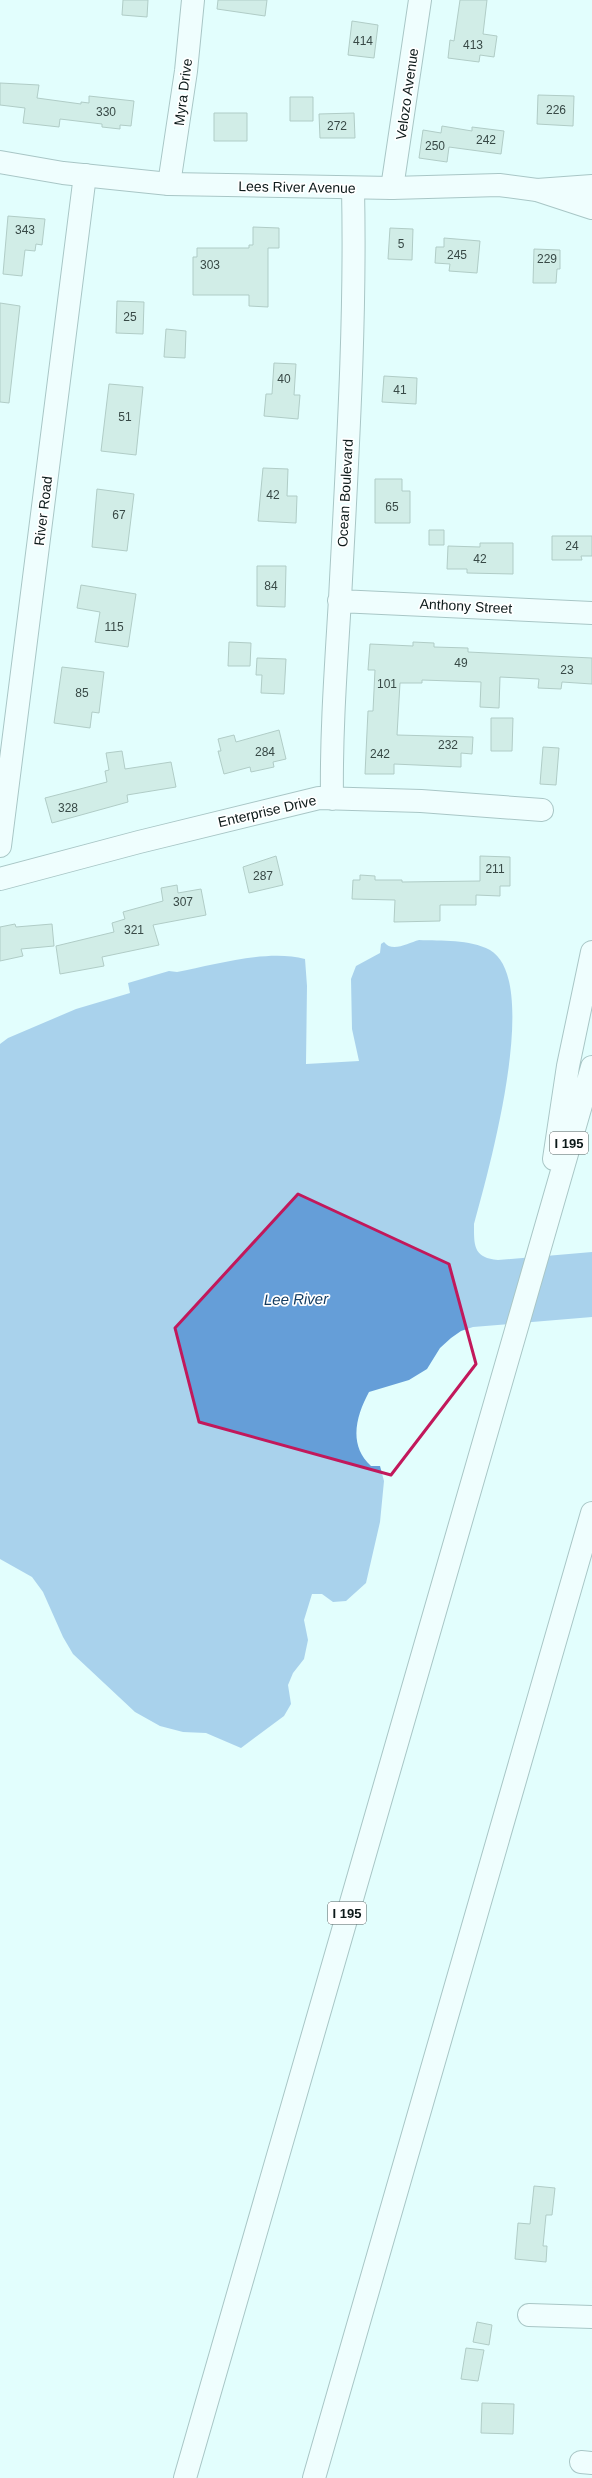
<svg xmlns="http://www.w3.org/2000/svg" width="592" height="2478" viewBox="0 0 592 2478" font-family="Helvetica,sans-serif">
<rect width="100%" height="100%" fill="#e2fefd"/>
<!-- water -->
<path fill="#659ed8" d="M 419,940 C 442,941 469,939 490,950 C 543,981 487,1176 474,1224 C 474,1245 473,1258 498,1260 L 592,1252 L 592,1317 L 473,1327 L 461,1331 L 451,1338 L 440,1348 L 427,1369 L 409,1380 L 369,1392 C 356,1416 348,1445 371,1466 L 380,1466 L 384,1481 L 380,1522 L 366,1583 L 346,1601 L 333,1602 L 322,1594 L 312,1594 L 304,1620 L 308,1640 L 304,1659 L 293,1673 L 288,1685 L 291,1704 L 284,1716 L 241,1748 L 206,1733 L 183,1732 L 160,1726 L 135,1712 L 73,1654 L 63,1637 L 43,1592 L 32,1577 L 0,1559 L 0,1044 L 8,1038 L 76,1009 L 130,993 L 128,983 L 169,971 L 177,972 C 215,965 267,949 305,959 L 307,986 L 306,1064 L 359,1061 L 352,1029 L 351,979 L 356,966 L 380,953 L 381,944 L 384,942 C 392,953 408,943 419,940 Z"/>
<!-- building -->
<path fill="#bcdacc" stroke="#749184" d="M 123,0 L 148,0 L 147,17 L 122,15 Z
M 218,0 L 267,0 L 265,16 L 217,9 Z
M 460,0 L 487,0 L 483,34 L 497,36 L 494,57 L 480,55 L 479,62 L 448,58 L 450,40 L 454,41 Z
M 352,21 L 378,25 L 374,58 L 348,55 Z
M 0,83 L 39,85 L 37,98 L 81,104 L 81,102 L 89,103 L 89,96 L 134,101 L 131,126 L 120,125 L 120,129 L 102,127 L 102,124 L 60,119 L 59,127 L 23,123 L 25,108 L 0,105 Z
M 538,95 L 574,96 L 573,126 L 537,124 Z
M 290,97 L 313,97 L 313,121 L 290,121 Z
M 214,113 L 247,113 L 247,141 L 214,141 Z
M 354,113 L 355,138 L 320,138 L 319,114 Z
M 442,126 L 472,131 L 472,127 L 504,131 L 501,154 L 449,147 L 447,162 L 419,158 L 423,130 L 441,133 Z
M 8,216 L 45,219 L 42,245 L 36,244 L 35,251 L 25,250 L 22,276 L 3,274 Z
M 253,227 L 279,228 L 279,248 L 268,248 L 268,307 L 249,306 L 249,295 L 193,295 L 193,257 L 197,257 L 197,248 L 249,248 L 249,245 L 253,245 Z
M 390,228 L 413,229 L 412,260 L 388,259 Z
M 444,238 L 480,241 L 477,273 L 449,271 L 450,264 L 435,263 L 436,247 L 444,247 Z
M 534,249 L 560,250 L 560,269 L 557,269 L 556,283 L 533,283 Z
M 117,301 L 144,302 L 143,334 L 116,333 Z
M 0,303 L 20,306 L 9,403 L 0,402 Z
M 166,329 L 186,331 L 185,358 L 164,357 Z
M 274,363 L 296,364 L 294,395 L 300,395 L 298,419 L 264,416 L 266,394 L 272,394 Z
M 384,376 L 417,378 L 416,404 L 382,402 Z
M 109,384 L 143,387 L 136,455 L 101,451 Z
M 263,468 L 288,469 L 287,496 L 297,496 L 296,523 L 258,521 Z
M 375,479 L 402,479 L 402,491 L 410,491 L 410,523 L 375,523 Z
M 97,489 L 134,494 L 127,551 L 92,547 Z
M 429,530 L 444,530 L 444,545 L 429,545 Z
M 552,536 L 592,536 L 592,556 L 581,556 L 582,560 L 552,560 Z
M 480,543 L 513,543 L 513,574 L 467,573 L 467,569 L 447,569 L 448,546 L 480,547 Z
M 257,566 L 286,566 L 285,607 L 257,606 Z
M 81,585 L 136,594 L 128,647 L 95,642 L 100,612 L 77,608 Z
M 229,642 L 251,643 L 250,666 L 228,666 Z
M 413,642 L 434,643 L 434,647 L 468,648 L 468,652 L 592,658 L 592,684 L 562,682 L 561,689 L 538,688 L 539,679 L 500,677 L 499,708 L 480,707 L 481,682 L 422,680 L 422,683 L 400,683 L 397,735 L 473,737 L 472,754 L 461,753 L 461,767 L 394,764 L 394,774 L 365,774 L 368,711 L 373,711 L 375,670 L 368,670 L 370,644 L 413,646 Z
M 257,658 L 286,659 L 284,694 L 261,693 L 262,675 L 256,675 Z
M 62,667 L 104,672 L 99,713 L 92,712 L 90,728 L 54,723 Z
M 491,718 L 513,718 L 512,751 L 491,751 Z
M 279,730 L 286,759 L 273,762 L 274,767 L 251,772 L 250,767 L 224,774 L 218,751 L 221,751 L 218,739 L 234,735 L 236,742 Z
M 543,747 L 559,748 L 556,785 L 540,784 Z
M 122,751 L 125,769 L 171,762 L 176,787 L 127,795 L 128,802 L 52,823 L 45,798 L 107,782 L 105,771 L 109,770 L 106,753 Z
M 276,856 L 283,885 L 249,893 L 243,867 Z
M 480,856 L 510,857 L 510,886 L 500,886 L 500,896 L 476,895 L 476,905 L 440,905 L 440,921 L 394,922 L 395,900 L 352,899 L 353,880 L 360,880 L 360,875 L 375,876 L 375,880 L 402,880 L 402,882 L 480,881 Z
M 177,885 L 178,893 L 201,889 L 206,915 L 153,925 L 159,945 L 102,957 L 104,966 L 60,974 L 56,946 L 114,932 L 112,923 L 125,919 L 123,912 L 163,901 L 161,888 Z
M 15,924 L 16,927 L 52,924 L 54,946 L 21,949 L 23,956 L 0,961 L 0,927 Z
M 534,2186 L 555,2188 L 552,2215 L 546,2215 L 543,2246 L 547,2246 L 546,2262 L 515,2259 L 518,2223 L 530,2224 Z
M 477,2322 L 492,2325 L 489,2345 L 473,2342 Z
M 466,2348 L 484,2350 L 478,2381 L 461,2379 Z
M 482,2403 L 514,2404 L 513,2434 L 481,2433 Z"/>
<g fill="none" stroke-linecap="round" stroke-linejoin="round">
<defs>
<path id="minor" d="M 169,184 L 186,71 L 193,0
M 392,188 L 420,0
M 537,190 L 592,186
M 339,601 L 592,613
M 332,799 C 331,732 336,666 340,599 C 347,462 356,325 353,188
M 0,846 L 85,175
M 0,879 L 139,842 L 319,798 L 421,801 L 542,810
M 529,2315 L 592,2317
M 581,2462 L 592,2463"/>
<path id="major" d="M 0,162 L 63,173 L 169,184 L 392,188 L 499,185 L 537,190 L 592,208"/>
<path id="highway" d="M 554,1159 L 568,1066 L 592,952
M 185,2478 L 592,1067
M 314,2478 L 592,1513"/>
</defs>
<!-- minor casing -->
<use href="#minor" stroke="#638483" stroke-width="24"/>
<!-- major casing -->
<use href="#major" stroke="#638483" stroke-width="24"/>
<!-- highway casing -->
<use href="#highway" stroke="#638483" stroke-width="24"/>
<!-- minor -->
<use href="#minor" stroke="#fff" stroke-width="22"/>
<!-- major -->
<use href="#major" stroke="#fff" stroke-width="22"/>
<!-- highway -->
<use href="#highway" stroke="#fff" stroke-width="22"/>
</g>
<!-- marked area -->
<path d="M0 0H592V2478H0ZM 298,1194 L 449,1264 L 476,1364 L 391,1475 L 199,1422 L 175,1328 Z" fill="#e2fefd" fill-opacity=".55" fill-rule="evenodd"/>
<path fill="none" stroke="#c2185b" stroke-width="3" stroke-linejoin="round" d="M 298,1194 L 449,1264 L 476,1364 L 391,1475 L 199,1422 L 175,1328 Z"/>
<g text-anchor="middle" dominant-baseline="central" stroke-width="3.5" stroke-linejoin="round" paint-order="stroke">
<!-- number labels -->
<g font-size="12" fill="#384946">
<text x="363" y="41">414</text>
<text x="473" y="45">413</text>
<text x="556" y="110">226</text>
<text x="106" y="112">330</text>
<text x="337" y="126">272</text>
<text x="486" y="140">242</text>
<text x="435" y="146">250</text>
<text x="25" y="230">343</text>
<text x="401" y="244">5</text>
<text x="457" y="255">245</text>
<text x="547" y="259">229</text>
<text x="210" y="265">303</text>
<text x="130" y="317">25</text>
<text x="284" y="379">40</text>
<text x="400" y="390">41</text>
<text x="125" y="417">51</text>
<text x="273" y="495">42</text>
<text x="392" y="507">65</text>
<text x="119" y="515">67</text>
<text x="572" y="546">24</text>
<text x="480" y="559">42</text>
<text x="271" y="586">84</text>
<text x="114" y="627">115</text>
<text x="461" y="663">49</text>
<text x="567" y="670">23</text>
<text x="387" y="684">101</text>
<text x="82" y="693">85</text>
<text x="448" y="745">232</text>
<text x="265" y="752">284</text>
<text x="380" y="754">242</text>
<text x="68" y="808">328</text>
<text x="495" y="869">211</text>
<text x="263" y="876">287</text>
<text x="183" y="902">307</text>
<text x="134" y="930">321</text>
</g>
<!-- shield labels -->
<g fill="#fff" stroke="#555e5e" stroke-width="1">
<rect x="550" y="1132" width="38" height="22" rx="3"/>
<rect x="328" y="1902" width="38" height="22" rx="3"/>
</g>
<g font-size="13" font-weight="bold" fill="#0c1919">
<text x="569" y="1143">I 195</text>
<text x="347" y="1913">I 195</text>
</g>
<!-- street labels -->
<g font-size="14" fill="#0c1919" stroke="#fff">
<text transform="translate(183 92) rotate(-83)">Myra Drive</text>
<text transform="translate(407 94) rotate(-82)">Velozo Avenue</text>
<text transform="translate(297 187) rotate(1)">Lees River Avenue</text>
<text transform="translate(345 493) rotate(-87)">Ocean Boulevard</text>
<text transform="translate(43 511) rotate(-83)">River Road</text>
<text transform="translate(466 606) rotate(3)">Anthony Street</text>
<text transform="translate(267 811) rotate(-13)">Enterprise Drive</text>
</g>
<!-- water labels -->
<g font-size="15" font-style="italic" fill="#133d63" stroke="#fff">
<text transform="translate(296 1299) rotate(-1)">Lee River</text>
</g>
</g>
</svg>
